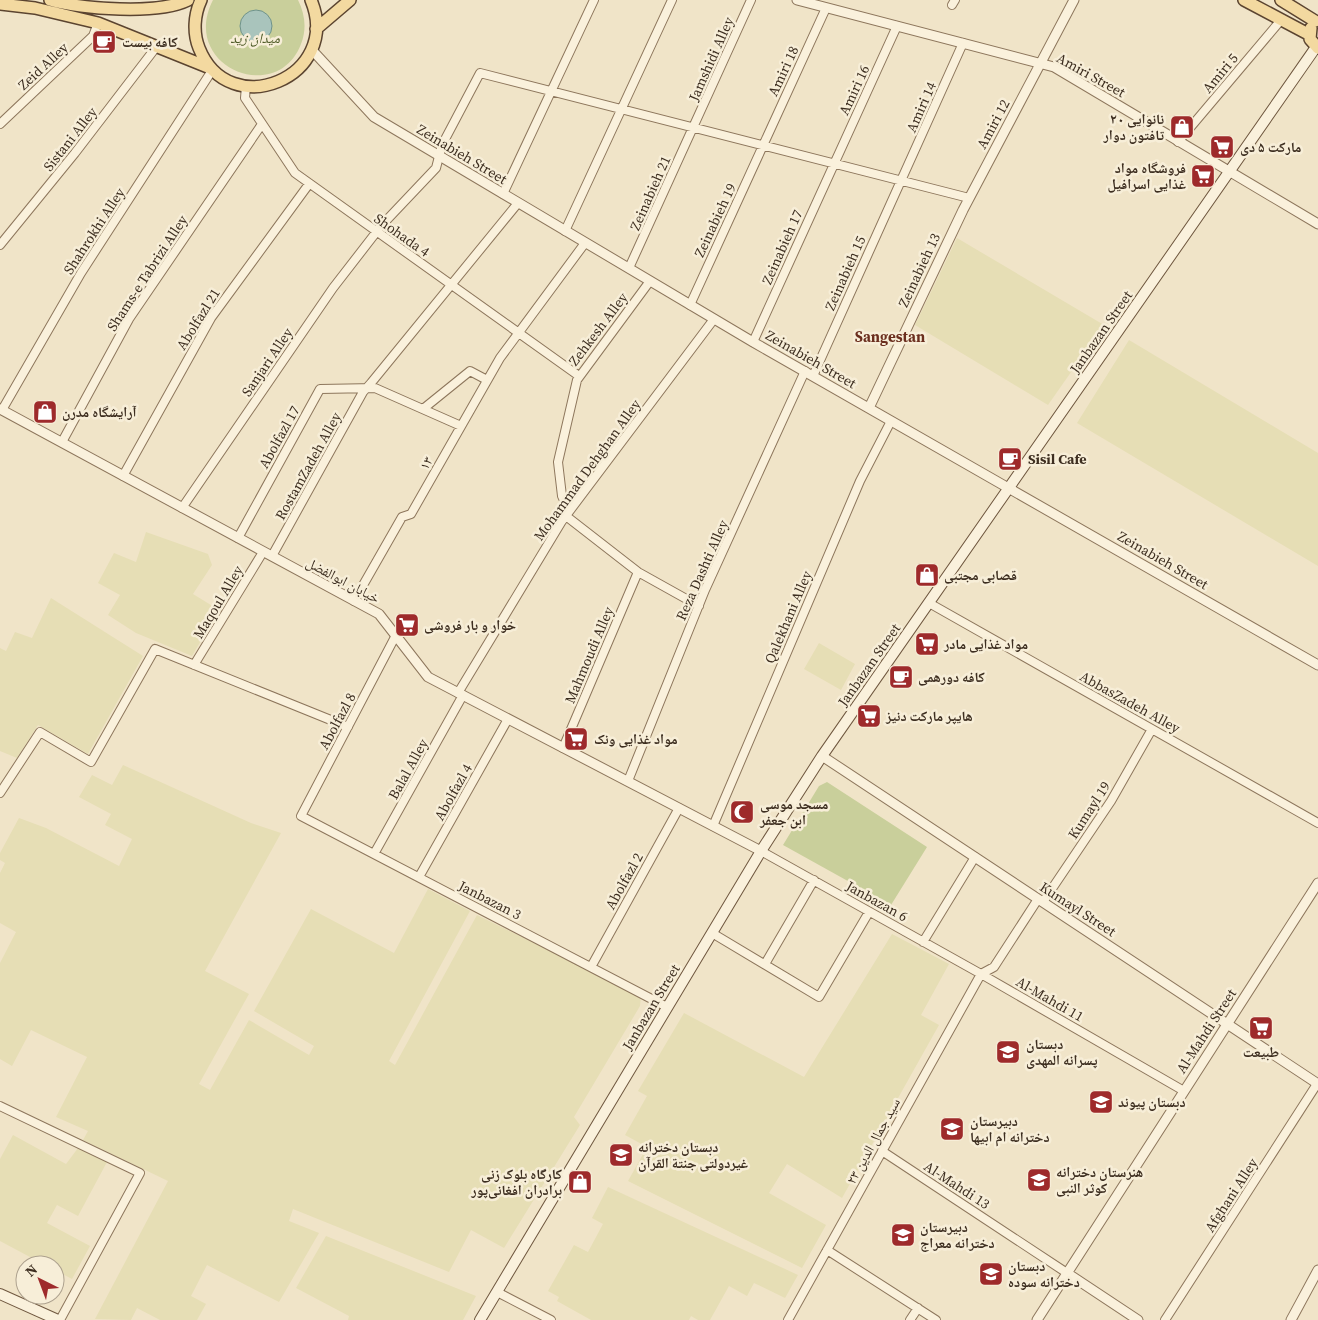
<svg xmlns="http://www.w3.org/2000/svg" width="1318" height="1320" viewBox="0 0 1318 1320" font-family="'Source Serif 4','Noto Naskh Arabic',serif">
<rect width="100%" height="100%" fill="#f0e4c8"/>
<!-- farmland -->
<path fill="#e6deb5" d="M 957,238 L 1104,325 L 1048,405 L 915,325 Z
M 1129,340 L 1318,453 L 1318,566 L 1077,423 Z
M 146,532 L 208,554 L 212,565 L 193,594 L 219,610 L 192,656 L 136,633 L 108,615 L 120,595 L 98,583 L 114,553 L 136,562 Z
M 51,598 L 143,656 L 88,754 L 38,725 L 17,758 L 0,751 L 0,648 L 6,651 L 15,632 L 32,638 Z
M 819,643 L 855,664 L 841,690 L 804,669 Z
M 123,765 L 251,823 L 281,833 L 205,971 L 249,994 L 199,1084 L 210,1090 L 249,1020 L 309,1055 L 314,1046 L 254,1011 L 311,909 L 394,953 L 428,889 L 470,911 L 389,1061 L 395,1065 L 477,915 L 641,996 L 640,1006 L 574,1117 L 580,1125 L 504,1248 L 471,1230 L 449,1272 L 293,1209 L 289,1221 L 319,1233 L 279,1302 L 207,1265 L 191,1296 L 206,1304 L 197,1320 L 160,1320 L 137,1308 L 131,1320 L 95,1319 L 168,1181 L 83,1140 L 88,1131 L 56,1117 L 87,1057 L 31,1030 L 12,1066 L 0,1059 L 0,963 L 16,932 L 0,923 L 0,873 L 5,863 L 0,860 L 0,853 L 19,818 L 46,828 L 119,866 L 132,839 L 105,825 L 111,814 L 79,797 L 92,775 L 112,785 Z
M 892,934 L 949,964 L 921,1015 L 939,1025 L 842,1198 L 787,1164 L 769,1193 L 826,1225 L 802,1268 L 628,1181 L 647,1147 L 625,1135 L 647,1096 L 638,1091 L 684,1013 L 804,1077 Z
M 13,1135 L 66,1164 L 78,1148 L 107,1162 L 78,1216 L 57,1205 L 47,1223 L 90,1246 L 72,1279 L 55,1270 L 55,1265 L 45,1265 L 0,1241 L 0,1159 Z
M 608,1187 L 798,1275 L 785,1298 L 754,1283 L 747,1296 L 729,1286 L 710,1320 L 698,1320 L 691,1316 L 689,1320 L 591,1320 L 557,1301 L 559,1297 L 548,1291 L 574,1245 L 588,1252 L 603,1224 L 592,1218 Z
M 326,1236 L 476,1296 L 463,1320 L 348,1320 L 349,1316 L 296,1288 Z"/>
<!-- green -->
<path fill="#c9cf9b" d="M 213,0 L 298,0 C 305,14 307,29 301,44 C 277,107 179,66 213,0 Z
M 827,782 L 927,847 L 891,905 L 783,845 L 819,786 Z"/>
<!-- water -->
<path fill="#a9c4bc" stroke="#6f938a" d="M240 26a16 16 0 1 1 32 0a16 16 0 1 1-32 0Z"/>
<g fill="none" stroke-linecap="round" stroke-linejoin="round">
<defs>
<path id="minor" d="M 952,5 L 955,0
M 246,86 L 245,98 L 295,173 L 579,376
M 0,124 L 93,36 L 98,23
M 1178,142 L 1281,20
M 503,194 L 594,0
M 565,231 L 672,0
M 0,245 L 75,153 L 157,46
M 629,268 L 751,0
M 690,305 L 826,8
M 753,342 L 897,26
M 813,376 L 963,43
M 423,409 L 470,371 L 487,380
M 2,410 L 81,273 L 213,69
M 62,442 L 129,319 L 262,124
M 123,476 L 211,318 L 309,184
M 182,508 L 333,288 L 381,226 L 436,168 L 442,145 L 480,73 L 969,198
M 569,511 L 562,496 L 558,462 L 577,380 L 650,281
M 566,516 L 638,572 L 699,606
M 238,538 L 320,389 L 375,388 L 461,426
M 272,556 L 363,392 L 371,383 L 518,203
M 354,601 L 402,517 L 411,514 L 500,358 L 585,243
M 929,603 L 1318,823
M 395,637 L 301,816 L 667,1007
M 194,665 L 263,552
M 458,693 L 562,521 L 714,319
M 563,748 L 638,572
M 628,781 L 705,590 L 805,371
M 0,793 L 40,732 L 91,762 L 155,649 L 348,727
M 713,826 L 860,481 L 891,421
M 761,851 L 981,974 L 1184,1091
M 374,854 L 463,695
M 419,877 L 508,719
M 1043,902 L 1111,801 L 1152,729
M 712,933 L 819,997 L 869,912
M 923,942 L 975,857
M 765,964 L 814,880
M 591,967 L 679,808
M 981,974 L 994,967 L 1038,899
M 0,1106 L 140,1173 L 60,1320
M 882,1151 L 1067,1273
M 827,1250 L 936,1320
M 497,1292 L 551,1320
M 788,1320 L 981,974
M 910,1320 L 918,1308
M 1165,1320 L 1317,1084"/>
<path id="tertiary" d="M 797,0 L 1054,67 L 1318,224
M 312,50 L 374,117 L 753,342 L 1318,665
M 869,408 L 963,210 L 1074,0
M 0,409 L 379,614 L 428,677 L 761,851
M 822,756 L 1318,1084
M 1067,1273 L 1138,1320
M 1037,1320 L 1318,883
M 1291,1320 L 1318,1270"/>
<path id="secondary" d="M 0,1294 L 58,1320
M 480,1320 L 761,851 L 822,756 L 1316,47"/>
<path id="primary" d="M 50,0 C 82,9 158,15 188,0
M 201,0 C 194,15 193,33 199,48 C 229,124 343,77 311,0
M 1244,0 L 1310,35
M 1281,0 L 1315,21
M 0,4 L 35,8 L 98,23 L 210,68
M 1311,28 L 1310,39 L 1318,48
M 316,29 L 350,0"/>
</defs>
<!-- minor casing -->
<use href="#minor" stroke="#8d765c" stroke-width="10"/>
<!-- tertiary casing -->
<use href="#tertiary" stroke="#8d765c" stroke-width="11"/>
<!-- secondary casing -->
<use href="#secondary" stroke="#6f573f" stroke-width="12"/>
<!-- primary casing -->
<use href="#primary" stroke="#5b4430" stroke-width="14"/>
<!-- minor -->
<use href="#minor" stroke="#faf1dc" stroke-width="8"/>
<!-- tertiary -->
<use href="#tertiary" stroke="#faf1dc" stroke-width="9"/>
<!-- secondary -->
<use href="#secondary" stroke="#faf1dc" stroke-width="10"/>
<!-- primary -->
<use href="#primary" stroke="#f3d9a0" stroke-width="11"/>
</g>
<!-- icons -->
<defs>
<symbol id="cafe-square" viewBox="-11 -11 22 22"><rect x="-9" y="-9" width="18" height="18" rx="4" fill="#9e2a2b" stroke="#f7eed8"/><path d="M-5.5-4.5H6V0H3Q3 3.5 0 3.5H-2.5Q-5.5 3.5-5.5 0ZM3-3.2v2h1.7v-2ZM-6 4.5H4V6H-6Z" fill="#fff"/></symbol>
<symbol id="shop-square" viewBox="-11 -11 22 22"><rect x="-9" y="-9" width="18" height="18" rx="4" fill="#9e2a2b" stroke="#f7eed8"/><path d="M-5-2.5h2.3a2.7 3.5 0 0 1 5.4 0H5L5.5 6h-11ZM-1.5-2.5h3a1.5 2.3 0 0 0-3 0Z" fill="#fff"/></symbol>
<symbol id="supermarket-square" viewBox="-11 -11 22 22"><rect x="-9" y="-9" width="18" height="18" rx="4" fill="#9e2a2b" stroke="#f7eed8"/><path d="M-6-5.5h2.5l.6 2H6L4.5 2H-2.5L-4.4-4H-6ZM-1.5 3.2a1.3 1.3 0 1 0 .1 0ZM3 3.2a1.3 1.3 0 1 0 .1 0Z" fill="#fff"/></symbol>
<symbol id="mosque-square" viewBox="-11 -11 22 22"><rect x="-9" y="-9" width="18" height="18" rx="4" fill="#9e2a2b" stroke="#f7eed8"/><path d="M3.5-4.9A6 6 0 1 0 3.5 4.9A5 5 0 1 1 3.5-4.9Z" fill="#fff"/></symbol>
<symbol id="school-square" viewBox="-11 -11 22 22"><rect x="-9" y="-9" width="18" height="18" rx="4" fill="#9e2a2b" stroke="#f7eed8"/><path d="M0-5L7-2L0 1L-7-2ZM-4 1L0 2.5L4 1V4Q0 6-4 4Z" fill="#fff"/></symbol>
</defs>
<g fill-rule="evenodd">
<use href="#cafe-square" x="90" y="28" width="28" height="28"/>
<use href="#shop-square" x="1168" y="113" width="28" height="28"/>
<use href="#supermarket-square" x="1208" y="133" width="28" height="28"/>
<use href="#supermarket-square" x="1189" y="162" width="28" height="28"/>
<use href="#shop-square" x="31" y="398" width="28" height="28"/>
<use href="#cafe-square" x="996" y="445" width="28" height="28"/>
<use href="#shop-square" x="913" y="561" width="28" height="28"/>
<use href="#supermarket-square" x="393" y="611" width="28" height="28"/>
<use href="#supermarket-square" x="913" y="630" width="28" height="28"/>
<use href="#cafe-square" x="887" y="663" width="28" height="28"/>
<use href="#supermarket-square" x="855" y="702" width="28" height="28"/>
<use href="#supermarket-square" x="562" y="725" width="28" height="28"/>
<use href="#mosque-square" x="728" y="798" width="28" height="28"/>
<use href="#supermarket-square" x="1247" y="1014" width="28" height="28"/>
<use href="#school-square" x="994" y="1038" width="28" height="28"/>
<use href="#school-square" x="1087" y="1088" width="28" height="28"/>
<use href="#school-square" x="938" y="1115" width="28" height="28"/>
<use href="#school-square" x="607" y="1141" width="28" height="28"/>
<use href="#school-square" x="1025" y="1166" width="28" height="28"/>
<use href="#shop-square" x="566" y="1168" width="28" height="28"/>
<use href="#school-square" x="889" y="1221" width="28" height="28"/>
<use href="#school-square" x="977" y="1260" width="28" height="28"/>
</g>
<g text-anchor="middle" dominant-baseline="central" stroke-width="5" stroke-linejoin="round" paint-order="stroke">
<!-- park labels -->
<g font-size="14" font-style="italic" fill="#4d5a26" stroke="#f7eed8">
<text x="255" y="38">میدان زید</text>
</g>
<!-- poi labels -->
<g font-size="14" font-weight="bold" fill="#3d2e20" stroke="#f7eed8" text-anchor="start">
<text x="122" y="42">کافه بیست</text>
<text x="1164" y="119" text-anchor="end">نانوایی ۲۰<tspan x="1164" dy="16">تافتون دوار</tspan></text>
<text x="1240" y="147">مارکت ۵ دی</text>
<text x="1186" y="168" text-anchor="end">فروشگاه مواد<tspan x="1186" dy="16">غذایی اسرافیل</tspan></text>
<text x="62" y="412">آرایشگاه مدرن</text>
<text x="1028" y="459">Sisil Cafe</text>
<text x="944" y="575">قصابی مجتبی</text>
<text x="424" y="625">خوار و بار فروشی</text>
<text x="944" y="644">مواد غذایی مادر</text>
<text x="918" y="677">کافه دورهمی</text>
<text x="886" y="716">هایپر مارکت دنیز</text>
<text x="594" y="739">مواد غذایی ونک</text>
<text x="760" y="804">مسجد موسی<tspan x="760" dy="16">ابن جعفر</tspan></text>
<text x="1026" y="1044">دبستان<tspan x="1026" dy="16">پسرانه المهدی</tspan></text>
<text x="1261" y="1052" text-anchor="middle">طبیعت</text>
<text x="1118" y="1102">دبستان پیوند</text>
<text x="970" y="1121">دبیرستان<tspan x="970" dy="16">دخترانه ام ابیها</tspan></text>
<text x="638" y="1147">دبستان دخترانه<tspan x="638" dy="16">غیردولتی جنتة القرآن</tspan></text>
<text x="1056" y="1172">هنرستان دخترانه<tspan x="1056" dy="16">کوثر النبی</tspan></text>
<text x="562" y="1174" text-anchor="end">کارگاه بلوک زنی<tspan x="562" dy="16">برادران افغانی‌پور</tspan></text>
<text x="920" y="1227">دبیرستان<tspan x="920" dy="16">دخترانه معراج</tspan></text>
<text x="1008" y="1266">دبستان<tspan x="1008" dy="16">دخترانه سوده</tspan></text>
</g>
<!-- street labels -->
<g font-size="14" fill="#3d2e20" stroke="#f7eed8">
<text transform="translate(711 59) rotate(-66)">Jamshidi Alley</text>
<text transform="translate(43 66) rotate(-43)">Zeid Alley</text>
<text transform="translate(783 71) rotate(-65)">Amiri 18</text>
<text transform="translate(1220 73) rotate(-50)">Amiri 5</text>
<text transform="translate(1091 75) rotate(29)">Amiri Street</text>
<text transform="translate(854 90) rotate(-65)">Amiri 16</text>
<text transform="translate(921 107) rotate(-66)">Amiri 14</text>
<text transform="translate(993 124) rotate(-62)">Amiri 12</text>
<text transform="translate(70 139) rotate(-52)">Sistani Alley</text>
<text transform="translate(462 154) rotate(31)">Zeinabieh Street</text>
<text transform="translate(650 193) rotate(-66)">Zeinabieh 21</text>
<text transform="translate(715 220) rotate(-65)">Zeinabieh 19</text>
<text transform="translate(94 231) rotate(-57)">Shahrokhi Alley</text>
<text transform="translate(402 235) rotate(35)">Shohada 4</text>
<text transform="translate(782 247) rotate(-66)">Zeinabieh 17</text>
<text transform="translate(919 270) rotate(-65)">Zeinabieh 13</text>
<text transform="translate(147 273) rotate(-57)">Shams-e Tabrizi Alley</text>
<text transform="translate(845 273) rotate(-66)">Zeinabieh 15</text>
<text transform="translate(198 319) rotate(-58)">Abolfazl 21</text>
<text transform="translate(598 329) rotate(-53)">Zehkesh Alley</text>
<text transform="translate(1101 332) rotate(-55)">Janbazan Street</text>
<text transform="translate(811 359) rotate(30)">Zeinabieh Street</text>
<text transform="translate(267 362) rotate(-56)">Sanjari Alley</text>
<text transform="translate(279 437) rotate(-61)">Abolfazl 17</text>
<text transform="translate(426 463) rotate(-60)">۱۳</text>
<text transform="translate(308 466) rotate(-61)">RostamZadeh Alley</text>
<text transform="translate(587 470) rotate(-54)">Mohammad Dehghan Alley</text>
<text transform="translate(1163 560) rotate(30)">Zeinabieh Street</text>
<text transform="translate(702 570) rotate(-66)">Reza Dashti Alley</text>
<text transform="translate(343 580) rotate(28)">خیابان ابوالفضل</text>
<text transform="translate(218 602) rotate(-59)">Maqoul Alley</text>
<text transform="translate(788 617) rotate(-67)">Qalekhani Alley</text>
<text transform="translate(589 655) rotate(-67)">Mahmoudi Alley</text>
<text transform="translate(869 665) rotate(-55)">Janbazan Street</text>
<text transform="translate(1130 702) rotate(29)">AbbasZadeh Alley</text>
<text transform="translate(337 721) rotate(-62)">Abolfazl 8</text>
<text transform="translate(408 769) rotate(-61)">Balal Alley</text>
<text transform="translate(453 792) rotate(-61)">Abolfazl 4</text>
<text transform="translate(1089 810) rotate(-57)">Kumayl 19</text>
<text transform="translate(624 881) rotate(-61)">Abolfazl 2</text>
<text transform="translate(490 900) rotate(27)">Janbazan 3</text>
<text transform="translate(877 901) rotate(29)">Janbazan 6</text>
<text transform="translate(1078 909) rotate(33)">Kumayl Street</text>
<text transform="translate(1050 999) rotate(30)">Al-Mahdi 11</text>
<text transform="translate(651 1007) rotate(-59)">Janbazan Street</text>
<text transform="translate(1206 1031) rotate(-57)">Al-Mahdi Street</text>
<text transform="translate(873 1141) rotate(-61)">سید جمال الدین ۲۳</text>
<text transform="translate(957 1185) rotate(33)">Al-Mahdi 13</text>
<text transform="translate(1231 1195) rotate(-57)">Afghani Alley</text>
</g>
<!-- neighbourhood labels -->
<g font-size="15" font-weight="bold" fill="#6b2e1e" stroke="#f7eed8">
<text x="890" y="336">Sangestan</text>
</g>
</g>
<!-- north arrow -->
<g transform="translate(40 1280) rotate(318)"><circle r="24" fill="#f7eed8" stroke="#ada18e"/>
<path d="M0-4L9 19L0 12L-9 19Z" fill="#9e2a2b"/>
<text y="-8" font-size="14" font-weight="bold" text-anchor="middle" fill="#3d2e20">N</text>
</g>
</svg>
